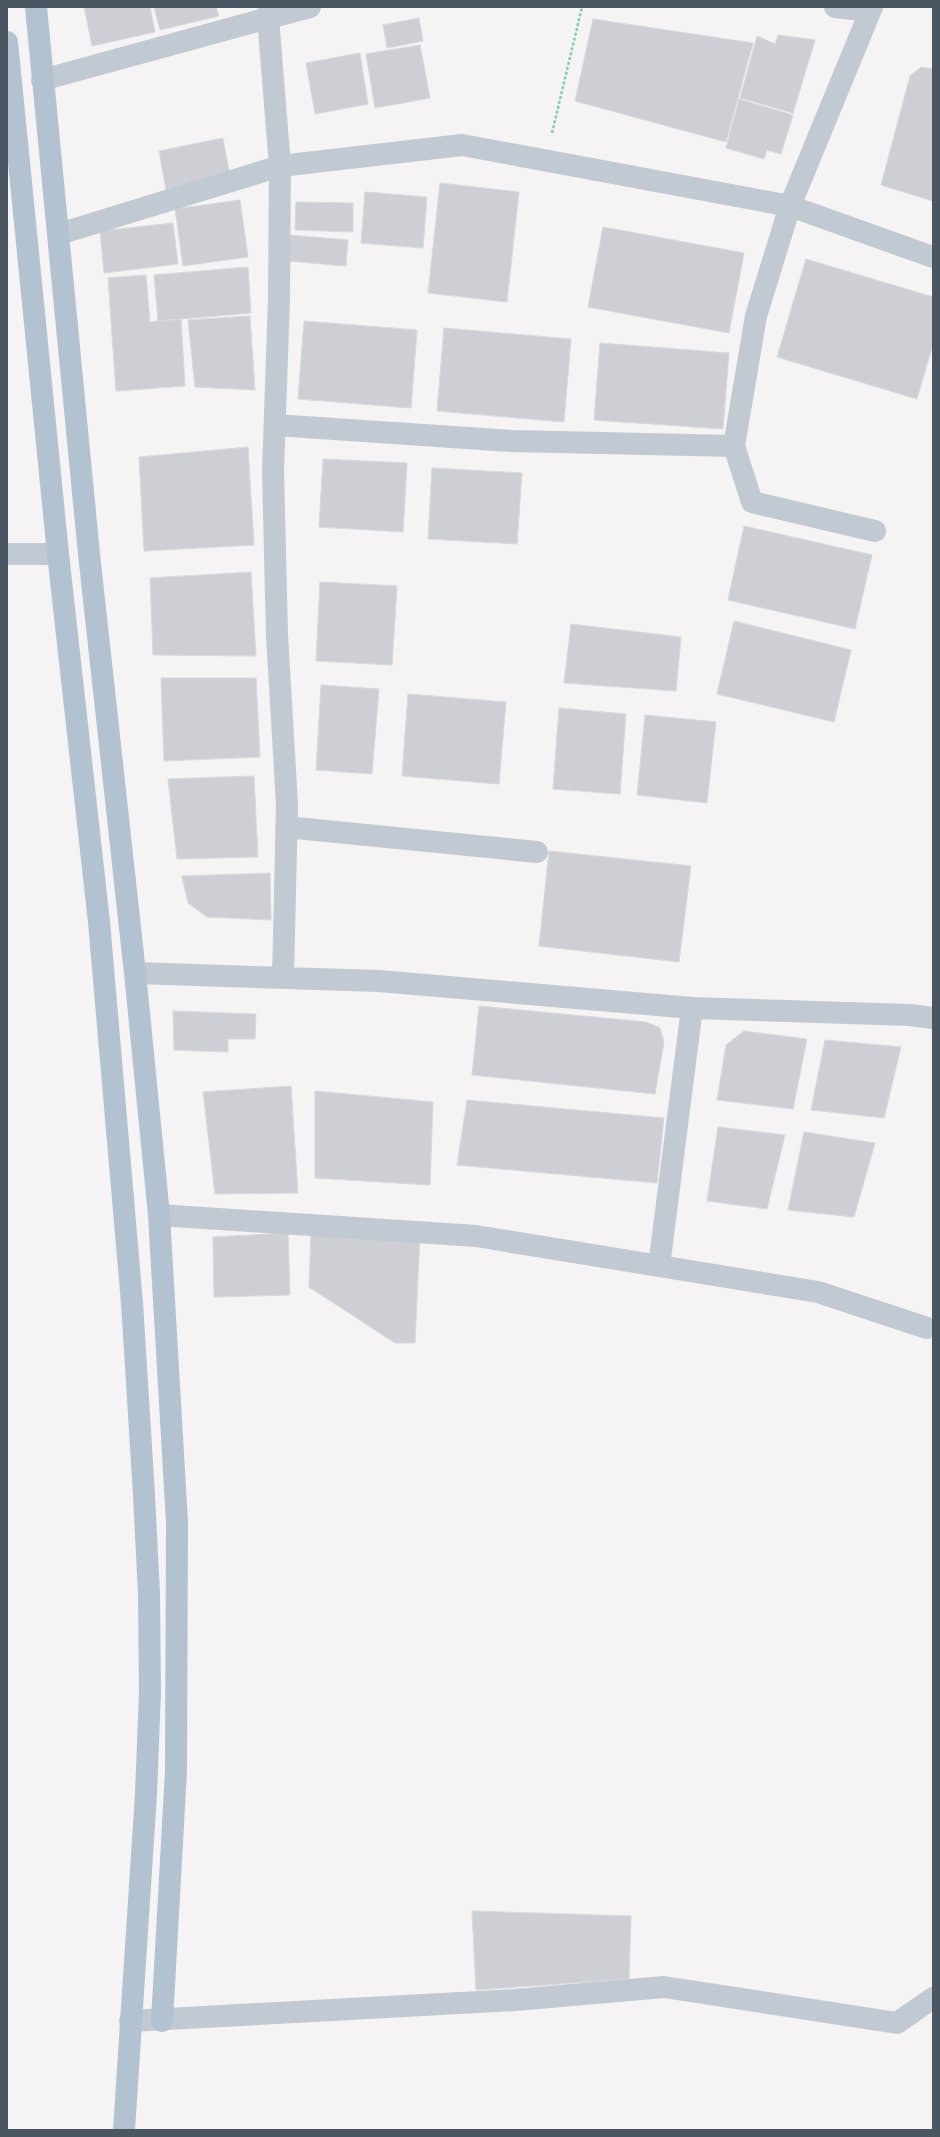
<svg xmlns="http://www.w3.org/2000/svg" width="940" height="2137" viewBox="0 0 940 2137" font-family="'Open Sans',sans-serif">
<rect width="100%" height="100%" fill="#f5f3f3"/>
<!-- building -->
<path fill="#cdcfd5" stroke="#d7d9de" d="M 84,7 L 150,7 L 155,32 L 92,46 Z
M 154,7 L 216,7 L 219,16 L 160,30 Z
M 419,18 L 423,41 L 387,48 L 383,25 Z
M 593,19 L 753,43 L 726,142 L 575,101 Z
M 778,35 L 815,40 L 793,113 L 740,98 L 757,36 L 775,44 Z
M 420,45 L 430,98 L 375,108 L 366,54 Z
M 360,53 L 368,104 L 315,114 L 306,63 Z
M 921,67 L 933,69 L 933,201 L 881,185 L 910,76 Z
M 739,99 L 793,115 L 781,154 L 767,150 L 764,159 L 726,148 Z
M 223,138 L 230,177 L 166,190 L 159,151 Z
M 440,183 L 519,192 L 507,302 L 428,293 Z
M 365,192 L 427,197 L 423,248 L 361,243 Z
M 240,200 L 248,257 L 183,266 L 175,209 Z
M 296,202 L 353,203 L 353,232 L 295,230 Z
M 173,223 L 178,264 L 104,273 L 100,231 Z
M 603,227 L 744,253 L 729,333 L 588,307 Z
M 290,235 L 348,240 L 346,266 L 288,261 Z
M 806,259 L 933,297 L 933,344 L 917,399 L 777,357 Z
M 248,267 L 251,313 L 158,321 L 154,275 Z
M 146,275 L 150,322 L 181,319 L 185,386 L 116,391 L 108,278 Z
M 250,316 L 255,390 L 195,387 L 188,320 Z
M 304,321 L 417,330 L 411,408 L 298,399 Z
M 444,328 L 571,339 L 564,422 L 437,411 Z
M 600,343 L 729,353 L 723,429 L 594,420 Z
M 248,447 L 254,545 L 144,551 L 139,457 Z
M 323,459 L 407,463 L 403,532 L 319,527 Z
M 432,468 L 522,473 L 517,544 L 428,539 Z
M 744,526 L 872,555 L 855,629 L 728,600 Z
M 251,572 L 256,656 L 153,655 L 150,578 Z
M 320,582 L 397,586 L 392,665 L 316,661 Z
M 734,621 L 851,650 L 834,722 L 717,694 Z
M 571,624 L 681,637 L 676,691 L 564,683 Z
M 161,678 L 256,678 L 260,757 L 164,761 Z
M 321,685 L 379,689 L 372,774 L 316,770 Z
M 408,694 L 506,702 L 499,784 L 402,776 Z
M 559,708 L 626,714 L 620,794 L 553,789 Z
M 645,715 L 716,722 L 707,803 L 637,795 Z
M 254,776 L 258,857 L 177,859 L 168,779 Z
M 549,851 L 691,866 L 679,962 L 539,946 Z
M 270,873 L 271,920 L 207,917 L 188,903 L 182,876 Z
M 479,1006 L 646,1022 L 660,1028 L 664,1042 L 655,1094 L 472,1075 Z
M 173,1011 L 256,1014 L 255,1039 L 228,1039 L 228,1052 L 174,1050 Z
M 744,1031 L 807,1039 L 793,1109 L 717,1100 L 726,1045 Z
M 825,1040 L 901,1047 L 884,1118 L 811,1110 Z
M 291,1086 L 298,1193 L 215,1194 L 203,1092 Z
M 315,1091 L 433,1102 L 430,1185 L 315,1178 Z
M 467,1100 L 664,1118 L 657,1183 L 457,1165 Z
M 718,1127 L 785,1135 L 767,1209 L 707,1201 Z
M 804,1132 L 875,1143 L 854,1217 L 788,1210 Z
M 311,1232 L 420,1236 L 415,1343 L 395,1343 L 309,1287 Z
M 288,1233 L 290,1295 L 214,1297 L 213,1237 Z
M 472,1911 L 631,1916 L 629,1979 L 476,1990 Z"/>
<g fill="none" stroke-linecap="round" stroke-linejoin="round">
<!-- path -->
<path stroke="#7ad0a6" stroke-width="2.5" stroke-dasharray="3 2" stroke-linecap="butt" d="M 552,133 L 582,7"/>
<!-- minor -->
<path stroke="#c1cad2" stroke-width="22" d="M 269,7 L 268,18 L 310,7
M 835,7 L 870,11
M 872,7 L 790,206 L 756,316 L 734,446 L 752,502 L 875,531
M 42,80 L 268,18 L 280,166 L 279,299 L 273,471 L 277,635 L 287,805 L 283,978
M 59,234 L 280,166 L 462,145 L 790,206 L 933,257
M 275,425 L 512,441 L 734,446
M 7,554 L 58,554
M 286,827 L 537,852
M 135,973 L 379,981 L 692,1008 L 910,1015 L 933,1018
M 159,1215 L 476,1236 L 818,1292 L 927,1328
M 659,1266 L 692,1008
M 130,2021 L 515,2000 L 664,1987 L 897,2023 L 933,1998"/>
<!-- primary -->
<path stroke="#b3c2d1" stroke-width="22" d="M 36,7 L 89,554 L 135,973 L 159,1215 L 177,1522 L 176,1771 L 162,2021
M 7,42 L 58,554 L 99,922 L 132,1303 L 144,1495 L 149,1594 L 150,1692 L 146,1794 L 124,2130"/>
</g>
<!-- border -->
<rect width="940" height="2137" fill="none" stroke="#4a5661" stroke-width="16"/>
</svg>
